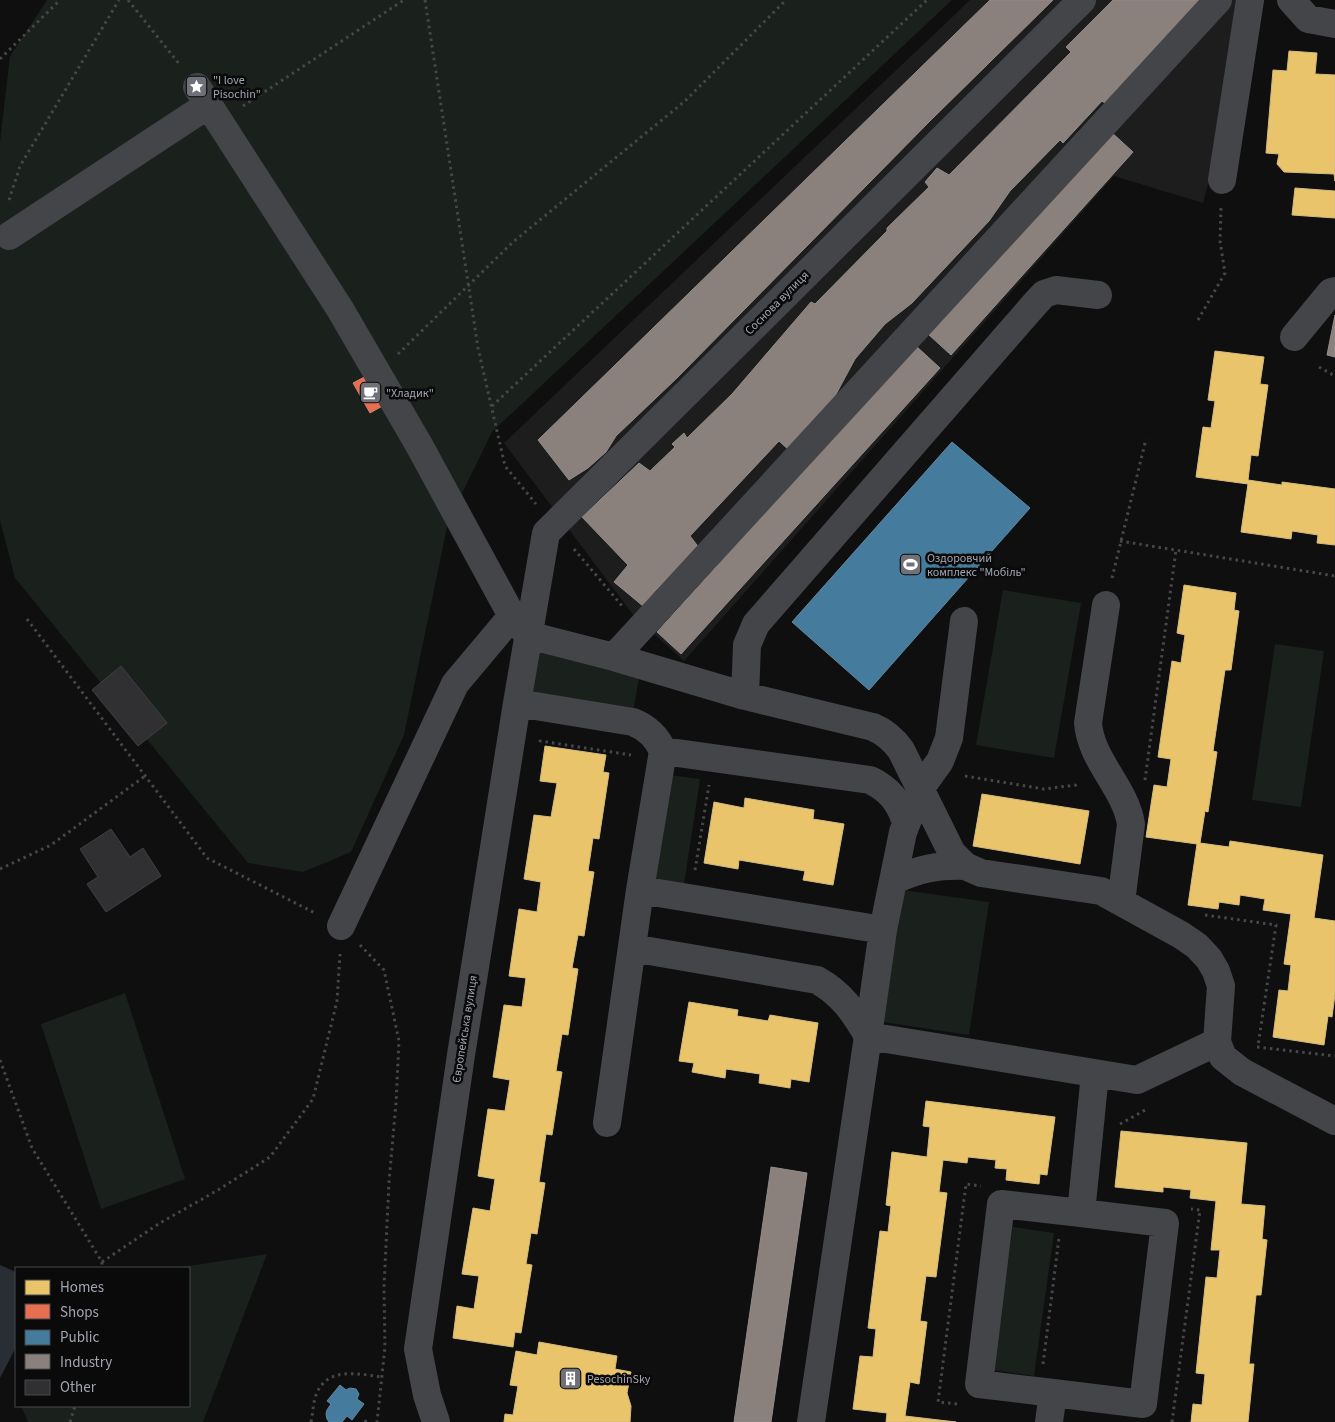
<svg xmlns="http://www.w3.org/2000/svg" width="1335" height="1422" viewBox="0 0 1335 1422" font-family="'Source Sans 3',sans-serif">
<rect width="100%" height="100%" fill="#0f0f10"/>
<!-- built -->
<path fill="#1d1d1e" d="M 970,0 L 1256,0 L 1203,203 L 1114,176 L 684,661 L 634,616 L 504,443 Z"/>
<!-- green -->
<path fill="#1a201b" d="M 47,0 L 952,0 L 492,432 L 448,522 L 404,735 L 351,852 L 303,872 L 248,863 L 15,578 L 0,520 L 0,142 L 10,56 Z
M 1003,590 L 1081,603 L 1054,758 L 976,745 Z
M 1275,644 L 1324,651 L 1301,807 L 1252,800 Z
M 534,649 L 639,677 L 633,712 L 527,697 Z
M 668,775 L 700,779 L 684,885 L 653,880 Z
M 902,890 L 989,902 L 969,1035 L 883,1022 Z
M 125,993 L 185,1179 L 101,1209 L 41,1024 Z
M 1013,1227 L 1054,1233 L 1034,1376 L 993,1370 Z
M 267,1254 L 203,1422 L 28,1422 L 21,1406 L 189,1406 L 189,1268 L 176,1268 Z"/>
<!-- water -->
<path fill="#282e34" d="M 0,1265 L 16,1272 L 16,1347 L 0,1378 Z"/>
<!-- homes -->
<path fill="#e9c46a" stroke="#d4bb7f" d="M 1289,51 L 1317,53 L 1315,74 L 1335,75 L 1335,181 L 1334,174 L 1284,172 L 1277,164 L 1279,154 L 1266,153 L 1273,70 L 1287,71 Z
M 1295,188 L 1335,191 L 1335,218 L 1292,215 Z
M 1215,351 L 1264,357 L 1260,384 L 1268,385 L 1258,456 L 1251,455 L 1248,480 L 1282,485 L 1282,482 L 1335,489 L 1335,545 L 1317,543 L 1318,535 L 1292,531 L 1291,539 L 1241,532 L 1248,484 L 1196,477 L 1203,427 L 1211,428 L 1215,401 L 1208,400 Z
M 1184,585 L 1236,593 L 1234,610 L 1239,611 L 1231,670 L 1225,670 L 1213,751 L 1217,752 L 1208,812 L 1205,811 L 1200,843 L 1229,847 L 1230,841 L 1323,855 L 1314,918 L 1335,921 L 1335,994 L 1332,1017 L 1328,1016 L 1324,1045 L 1273,1037 L 1279,990 L 1288,991 L 1291,965 L 1284,964 L 1291,914 L 1263,910 L 1265,899 L 1240,895 L 1239,905 L 1219,902 L 1218,909 L 1188,905 L 1197,844 L 1146,837 L 1154,785 L 1167,787 L 1171,759 L 1158,757 L 1172,661 L 1181,663 L 1185,635 L 1177,633 Z
M 545,746 L 606,755 L 603,772 L 609,773 L 599,839 L 593,838 L 588,871 L 594,872 L 584,936 L 578,935 L 572,968 L 578,969 L 568,1035 L 562,1034 L 556,1071 L 562,1072 L 552,1135 L 546,1134 L 539,1182 L 545,1183 L 537,1234 L 531,1233 L 526,1264 L 532,1265 L 521,1333 L 515,1332 L 513,1347 L 453,1338 L 457,1306 L 474,1309 L 479,1276 L 462,1274 L 473,1208 L 490,1211 L 495,1179 L 478,1176 L 488,1109 L 505,1111 L 510,1080 L 493,1077 L 504,1005 L 522,1007 L 526,978 L 509,976 L 519,909 L 537,912 L 541,882 L 524,879 L 534,815 L 551,817 L 557,783 L 540,781 Z
M 982,794 L 1089,811 L 1080,864 L 973,846 Z
M 745,798 L 814,810 L 813,819 L 844,824 L 833,885 L 803,880 L 805,871 L 739,860 L 738,869 L 704,863 L 714,802 L 744,808 Z
M 689,1002 L 738,1010 L 737,1016 L 768,1021 L 770,1015 L 818,1023 L 809,1082 L 791,1079 L 790,1088 L 759,1083 L 760,1074 L 726,1069 L 725,1078 L 692,1072 L 694,1063 L 679,1061 Z
M 926,1101 L 1055,1117 L 1047,1175 L 1040,1174 L 1039,1184 L 1006,1180 L 1007,1169 L 995,1168 L 996,1160 L 968,1157 L 967,1163 L 943,1160 L 939,1192 L 947,1193 L 936,1277 L 926,1276 L 920,1321 L 927,1322 L 919,1384 L 910,1382 L 905,1416 L 956,1422 L 886,1422 L 887,1413 L 853,1409 L 860,1356 L 873,1357 L 876,1329 L 868,1328 L 880,1231 L 888,1232 L 891,1206 L 886,1205 L 892,1152 L 927,1157 L 930,1127 L 923,1126 Z
M 1121,1131 L 1247,1143 L 1241,1204 L 1265,1206 L 1262,1239 L 1267,1240 L 1261,1295 L 1256,1295 L 1249,1364 L 1254,1364 L 1248,1422 L 1191,1422 L 1193,1404 L 1202,1405 L 1205,1374 L 1196,1373 L 1206,1277 L 1217,1278 L 1220,1250 L 1211,1250 L 1216,1201 L 1190,1198 L 1191,1190 L 1163,1187 L 1163,1192 L 1115,1187 Z
M 539,1342 L 617,1356 L 615,1369 L 631,1372 L 627,1393 L 631,1406 L 630,1422 L 504,1422 L 505,1414 L 513,1415 L 518,1386 L 510,1385 L 516,1351 L 537,1355 Z"/>
<!-- shops -->
<path fill="#e76f51" stroke="#d27f6e" d="M 370,374 L 386,404 L 370,413 L 353,383 Z"/>
<!-- public -->
<path fill="#457b9d" stroke="#6188a3" d="M 952,442 L 1030,508 L 869,690 L 792,622 Z
M 340,1385 L 346,1390 L 350,1388 L 356,1389 L 359,1394 L 357,1399 L 364,1404 L 352,1420 L 347,1416 L 342,1422 L 329,1422 L 327,1419 L 326,1414 L 327,1410 L 331,1404 L 327,1401 Z"/>
<!-- industry -->
<path fill="#8a817c" stroke="#918c8c" d="M 990,0 L 1053,0 L 930,121 L 677,378 L 616,436 L 606,452 L 588,468 L 569,480 L 538,440 Z
M 1113,0 L 1209,0 L 1106,104 L 1102,101 L 1063,143 L 1060,140 L 1010,191 L 989,221 L 912,303 L 885,324 L 855,359 L 827,411 L 790,451 L 779,441 L 690,536 L 700,549 L 656,590 L 643,606 L 614,582 L 628,565 L 582,517 L 639,463 L 650,471 L 675,447 L 672,444 L 684,433 L 687,438 L 732,394 L 811,302 L 815,304 L 887,231 L 887,228 L 929,187 L 925,182 L 937,168 L 949,175 L 1071,52 L 1066,47 Z
M 1110,131 L 1133,152 L 951,355 L 928,334 Z
M 1335,315 L 1335,357 L 1327,355 Z
M 916,346 L 940,368 L 681,654 L 657,632 Z
M 771,1167 L 807,1173 L 771,1422 L 734,1422 Z"/>
<!-- building -->
<path fill="#303033" stroke="#3f4043" d="M 121,666 L 167,723 L 138,746 L 92,690 Z
M 111,829 L 130,857 L 143,848 L 161,876 L 106,912 L 87,884 L 98,877 L 80,849 Z"/>
<g fill="none" stroke-linecap="round" stroke-linejoin="round">
<!-- path -->
<path stroke="#46474a" stroke-width="3" stroke-dasharray="2.5 4" stroke-linecap="butt" d="M 128,0 L 180,65
M 425,0 L 478,348 L 505,466 L 536,504
M 0,59 L 60,0
M 243,106 L 404,0
M 9,200 L 20,166 L 119,0
M 1198,320 L 1225,273 L 1220,241 L 1221,208
M 398,354 L 513,242 L 685,101 L 786,0
M 1319,367 L 1335,376
M 492,406 L 927,0
M 1120,541 L 1335,576
M 574,549 L 623,607
M 1112,578 L 1146,439
M 27,619 L 207,858 L 315,913
M 540,742 L 540,741 L 631,755
M 965,776 L 1044,789 L 1076,785 L 1079,783
M 1145,780 L 1176,550
M 0,869 L 51,845 L 145,776
M 695,870 L 709,785
M 1205,915 L 1276,925 L 1258,1046
M 360,945 L 384,970 L 399,1041 L 396,1103 L 389,1182 L 384,1287 L 385,1347 L 377,1422
M 1257,1047 L 1335,1056
M 0,1060 L 32,1148 L 102,1262 L 102,1268
M 1120,1124 L 1147,1109
M 102,1262 L 160,1223 L 218,1190 L 270,1157 L 313,1099 L 337,1001 L 340,954
M 1043,1364 L 1059,1238
M 957,1404 L 938,1402 L 966,1184 L 981,1186
M 365,1420 L 366,1422
M 70,1422 L 75,1406
M 311,1422 C 313,1413 313,1403 316,1395 C 327,1366 358,1374 382,1377
M 1172,1422 L 1200,1210 L 1191,1209"/>
<!-- minor -->
<path stroke="#444549" stroke-width="28" d="M 1291,0 L 1308,19 L 1335,24
M 197,87 L 340,309 L 419,445 L 512,616 L 528,635 L 614,657 L 745,696 L 873,727 C 885,732 893,739 901,750 L 952,853 L 965,866 L 981,873 L 1101,891 L 1181,935 L 1197,946 L 1209,959 L 1216,971 L 1221,986 L 1217,1042 L 1223,1057 L 1242,1072 L 1335,1121
M 1222,180 L 1250,0
M 9,236 L 208,105
M 1294,337 L 1331,292 L 1335,291
M 1106,605 L 1088,723 C 1091,761 1125,787 1131,824 L 1121,902
M 614,657 L 1218,0
M 745,696 L 747,645 L 756,624 L 1033,306 L 1044,294 L 1056,290 L 1098,295
M 517,703 L 633,722 C 648,728 657,737 663,751 L 640,890 L 607,1123
M 663,751 L 870,780 C 889,789 900,802 906,823
M 893,881 C 918,869 937,865 965,866
M 640,890 L 883,930
M 341,926 L 455,684 L 512,616
M 632,948 L 817,980 C 842,994 854,1012 868,1036
M 868,1036 L 883,930 L 903,832 L 920,789 L 940,761 L 949,738 L 964,621
M 1053,1393 L 1143,1404 L 1165,1223 L 1081,1213 L 1095,1074
M 436,1422 L 427,1395 L 418,1349 L 461,1055 L 517,703 L 546,533 L 1082,0
M 811,1422 L 868,1036 L 1137,1080 L 1217,1042
M 1049,1422 L 1053,1393 L 979,1384 L 1001,1204 L 1081,1213"/>
</g>
<!-- icons -->
<defs>
<symbol id="sight-square" viewBox="-11 -11 22 22"><rect x="-9" y="-9" width="18" height="18" rx="4" fill="#6f7078" stroke="#0a0a0b"/><path d="M0-6L1.8-2.2L6-1.7L2.9 1.2L3.7 5.4L0 3.3L-3.7 5.4L-2.9 1.2L-6-1.7L-1.8-2.2Z" fill="#fff"/></symbol>
<symbol id="cafe-square" viewBox="-11 -11 22 22"><rect x="-9" y="-9" width="18" height="18" rx="4" fill="#6f7078" stroke="#0a0a0b"/><path d="M-5.5-4.5H6V0H3Q3 3.5 0 3.5H-2.5Q-5.5 3.5-5.5 0ZM3-3.2v2h1.7v-2ZM-6 4.5H4V6H-6Z" fill="#fff"/></symbol>
<symbol id="stadium-square" viewBox="-11 -11 22 22"><rect x="-9" y="-9" width="18" height="18" rx="4" fill="#6f7078" stroke="#0a0a0b"/><path d="M0-5a6.5 5 0 1 0 0 10a6.5 5 0 1 0 0-10ZM-3.5-1.8h7v3.6h-7Z" fill="#fff"/></symbol>
<symbol id="building-square" viewBox="-11 -11 22 22"><rect x="-9" y="-9" width="18" height="18" rx="4" fill="#6f7078" stroke="#0a0a0b"/><path d="M-4-6H4V6H1V3H-1V6H-4ZM-2.5-4.3h1.7v1.8h-1.7ZM.8-4.3h1.7v1.8H.8ZM-2.5-1h1.7V.8h-1.7ZM.8-1h1.7V.8H.8Z" fill="#fff"/></symbol>
</defs>
<g fill-rule="evenodd">
<use href="#sight-square" x="184" y="74" width="25" height="25"/>
<use href="#cafe-square" x="358" y="380" width="25" height="25"/>
<use href="#stadium-square" x="898" y="552" width="25" height="25"/>
<use href="#building-square" x="558" y="1366" width="25" height="25"/>
</g>
<g text-anchor="middle" dominant-baseline="central" stroke-width="5" stroke-linejoin="round" paint-order="stroke">
<!-- poi labels -->
<g font-size="12" fill="#a2a5b0" stroke="#0a0a0b" text-anchor="start">
<text x="213" y="80">"I love<tspan x="213" dy="14">Pisochin"</tspan></text>
<text x="386" y="393">"Хладик"</text>
<text x="927" y="558">Оздоровчий<tspan x="927" dy="14">комплекс "Мобіль"</tspan></text>
<text x="587" y="1379">PesochinSky</text>
</g>
<!-- street labels -->
<g font-size="12" fill="#a2a5b0" stroke="#0a0a0b">
<text transform="translate(777 303) rotate(-45)">Соснова вулиця</text>
<text transform="translate(465 1029) rotate(-81)">Європейська вулиця</text>
</g>
</g>
<!-- legend -->
<rect x="15" y="1267" width="175" height="140" fill="#0a0a0b" stroke="#47484d"/>
<rect x="25" y="1280" width="25" height="15" fill="#e9c46a" stroke="#47484d"/>
<text x="60" y="1292" font-size="15" fill="#a2a5b0">Homes</text>
<rect x="25" y="1304" width="25" height="15" fill="#e76f51" stroke="#47484d"/>
<text x="60" y="1317" font-size="15" fill="#a2a5b0">Shops</text>
<rect x="25" y="1330" width="25" height="15" fill="#457b9d" stroke="#47484d"/>
<text x="60" y="1342" font-size="15" fill="#a2a5b0">Public</text>
<rect x="25" y="1354" width="25" height="15" fill="#8a817c" stroke="#47484d"/>
<text x="60" y="1367" font-size="15" fill="#a2a5b0">Industry</text>
<rect x="25" y="1380" width="25" height="15" fill="#303033" stroke="#47484d"/>
<text x="60" y="1392" font-size="15" fill="#a2a5b0">Other</text>
</svg>
